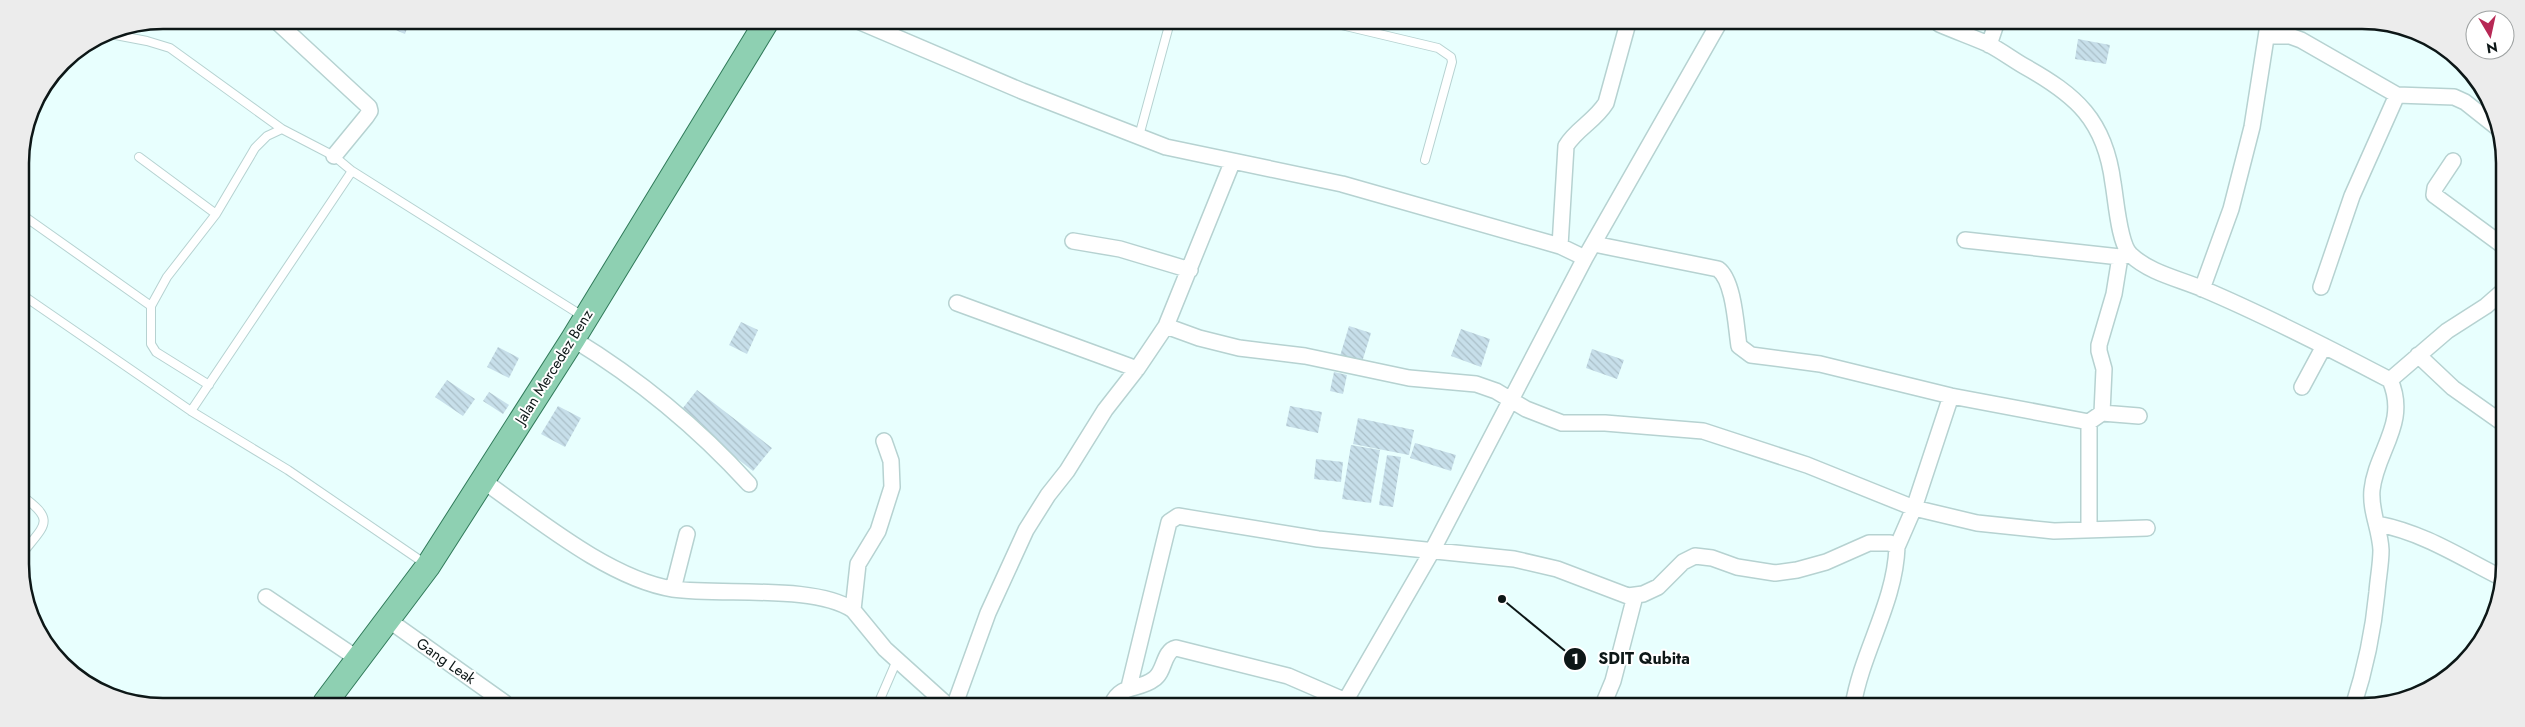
<svg xmlns="http://www.w3.org/2000/svg" width="2525" height="727" viewBox="0 0 2525 727" font-family="Jost,sans-serif">
<defs>
<pattern id="building-back-hatch" width="6" height="6" patternUnits="userSpaceOnUse" patternTransform="scale(1.25)"><rect width="6" height="6" fill="#c7dfea"/><path d="M-1 5l2 2M0 0l6 6M5-1l2 2" fill="none" stroke="#aabfc8"/></pattern>
</defs>
<rect width="100%" height="100%" fill="#e8fffe"/>
<!-- building -->
<path fill="url(#building-back-hatch)" d="M 372,20 L 410,21 L 405,34 Z
M 2078,39 L 2110,45 L 2106,64 L 2075,59 Z
M 741,322 L 758,330 L 747,354 L 729,345 Z
M 1349,326 L 1371,333 L 1362,362 L 1340,356 Z
M 1461,329 L 1490,339 L 1481,367 L 1451,356 Z
M 498,347 L 519,358 L 509,378 L 487,367 Z
M 1592,349 L 1624,360 L 1617,379 L 1586,368 Z
M 1334,372 L 1347,375 L 1343,394 L 1330,391 Z
M 447,380 L 475,399 L 463,416 L 435,397 Z
M 697,390 L 772,448 L 753,471 L 679,413 Z
M 489,392 L 509,405 L 503,414 L 483,401 Z
M 558,406 L 581,418 L 565,447 L 541,434 Z
M 1290,406 L 1322,412 L 1318,433 L 1286,426 Z
M 1358,418 L 1414,430 L 1409,455 L 1353,444 Z
M 1415,443 L 1456,455 L 1451,471 L 1410,458 Z
M 1351,445 L 1380,450 L 1371,503 L 1342,499 Z
M 1387,455 L 1401,457 L 1393,507 L 1379,505 Z
M 1316,459 L 1343,462 L 1341,482 L 1314,479 Z"/>
<g fill="none" stroke-linecap="round" stroke-linejoin="round">
<defs>
<path id="service" d="M 1333,23 L 1438,48 L 1451,57 L 1452,62 L 1425,160
M 105,33 L 147,41 L 170,48 L 282,129
M 1139,136 L 1170,22
M 139,157 L 216,214
M 21,214 L 151,306 L 167,277 L 216,214 L 255,148 L 267,136 L 282,129 L 334,156 L 352,171 L 584,317
M 21,294 L 191,411 L 288,470 L 427,565
M 151,306 L 151,344 L 156,352 L 209,385
M 191,411 L 352,171
M 22,496 C 57,521 44,525 22,554
M 878,704 L 897,660"/>
<path id="minor" d="M 275,20 L 369,107 L 370,111 L 366,117 L 334,156
M 858,21 L 1022,91 L 1166,147 L 1342,184 L 1560,246 L 1585,258
M 1939,24 C 1955,31 1972,37 1988,44 C 2000,50 2012,59 2024,66 C 2076,95 2105,120 2113,183 C 2116,199 2119,245 2131,255 C 2150,273 2180,279 2203,289 C 2267,316 2329,348 2390,380 C 2409,423 2376,451 2372,490 C 2370,511 2380,529 2381,550 C 2381,564 2378,578 2377,592 C 2373,634 2366,667 2353,707
M 2268,36 L 2290,36 L 2301,40 L 2397,95 L 2454,97 L 2465,102 L 2499,129
M 1989,45 L 1996,24
M 2453,161 L 2435,188 L 2434,195 L 2502,245
M 1965,240 L 2120,257 L 2128,255
M 1073,241 L 1120,249 L 1190,270
M 1594,244 L 1718,269 C 1734,280 1736,327 1739,346 L 1751,355 L 1820,364 L 1951,396 L 2089,422
M 1560,246 L 1566,146 C 1576,129 1595,121 1606,103 L 1628,23
M 2321,287 L 2352,196 L 2397,95
M 2202,289 L 2231,209 L 2252,127 L 2268,25
M 957,303 L 1137,369
M 1166,326 L 1199,338 L 1239,348 L 1305,356 L 1409,378 L 1476,384 L 1496,391 L 1526,409 L 1562,423 L 1605,423 L 1703,431 L 1807,465 L 1914,508 L 1977,523 L 2054,531 L 2147,528
M 573,339 C 637,378 698,428 749,484
M 2418,355 L 2453,388 L 2501,422
M 2390,380 L 2447,331 L 2486,306 L 2502,292
M 2302,387 L 2324,346
M 2102,413 L 2139,416
M 482,480 C 535,517 609,579 673,589 C 722,596 814,584 853,610 L 885,649 L 946,704
M 2378,524 C 2424,533 2460,557 2500,577
M 2089,530 L 2089,422 L 2102,413 L 2104,369 L 2099,351 L 2099,345 L 2114,294 L 2120,257
M 1897,547 L 1914,508 L 1951,396
M 673,589 L 687,534
M 266,597 L 358,659
M 853,610 L 858,564 L 878,531 L 892,487 L 891,461 L 884,441
M 387,619 L 505,703
M 1129,687 L 1169,522 L 1178,516 L 1318,539 L 1514,559 L 1557,569 L 1628,596 L 1643,594 L 1658,587 L 1683,562 L 1695,556 L 1712,558 L 1737,567 L 1775,573 L 1797,570 L 1826,562 L 1869,543 L 1890,543 L 1897,547 C 1895,603 1862,651 1853,706
M 955,704 L 988,613 L 1026,530 L 1048,495 L 1067,471 L 1105,410 L 1137,369 L 1166,326 L 1232,163
M 1112,704 C 1121,683 1139,691 1154,679 C 1165,672 1163,651 1176,648 L 1288,676 L 1355,705
M 1343,705 L 1432,551 L 1585,258 L 1719,23
M 1603,705 L 1613,681 L 1635,596"/>
<path id="primary" d="M 325,703 L 428,566 L 573,339 L 767,21"/>
</defs>
<!-- service casing -->
<use href="#service" stroke="#b6d2d1" stroke-width="10"/>
<!-- minor casing -->
<use href="#minor" stroke="#b6d2d1" stroke-width="18"/>
<!-- primary casing -->
<use href="#primary" stroke="#307a5a" stroke-width="26"/>
<!-- service -->
<use href="#service" stroke="#fff" stroke-width="8"/>
<!-- minor -->
<use href="#minor" stroke="#fff" stroke-width="15"/>
<!-- primary -->
<use href="#primary" stroke="#8ed0b2" stroke-width="24"/>
</g>
<g text-anchor="middle" dominant-baseline="central" stroke-width="4" stroke-linejoin="round" paint-order="stroke">
<!-- street labels -->
<g font-size="15" fill="#0d1717" stroke="#fff">
<text transform="translate(554 367) rotate(-58)">Jalan Mercedez Benz</text>
<text transform="translate(446 661) rotate(35)">Gang Leak</text>
</g>
</g>
<!-- crop -->
<path d="M0 0H2525V727H0ZM163 29H2362A134 134 0 0 1 2496 163V564A134 134 0 0 1 2362 698H163A134 134 0 0 1 29 564V163A134 134 0 0 1 163 29Z" fill="#ececec" fill-rule="evenodd"/>
<path fill="none" stroke="#0d1717" stroke-width="2.5" d="M163 29H2362A134 134 0 0 1 2496 163V564A134 134 0 0 1 2362 698H163A134 134 0 0 1 29 564V163A134 134 0 0 1 163 29Z"/>
<!-- callouts -->
<path fill="none" stroke="#0d1717" stroke-width="2" d="M1502 599L1575 659"/>
<g fill="#0d1717" stroke="#fff" stroke-width="2">
<circle cx="1502" cy="599" r="5"/>
<circle cx="1575" cy="659" r="12"/>
</g>
<g font-size="15" text-anchor="middle" font-weight="bold" fill="#fff">
<text x="1575" y="664">1</text>
</g>
<g font-size="16" text-anchor="middle" font-weight="bold" fill="#0d1717" stroke="#fff" stroke-width="4" stroke-linejoin="round" paint-order="stroke">
<text x="1644" y="664">SDIT Qubita</text>
</g>
<!-- north arrow -->
<g transform="translate(2490 35) rotate(171)"><circle r="24" fill="#ffffff" stroke="#9ea2a2"/>
<path d="M0-4L9 19L0 12L-9 19Z" fill="#b72855"/>
<text y="-8" font-size="14" font-weight="bold" text-anchor="middle" fill="#0d1717">N</text>
</g>
</svg>
